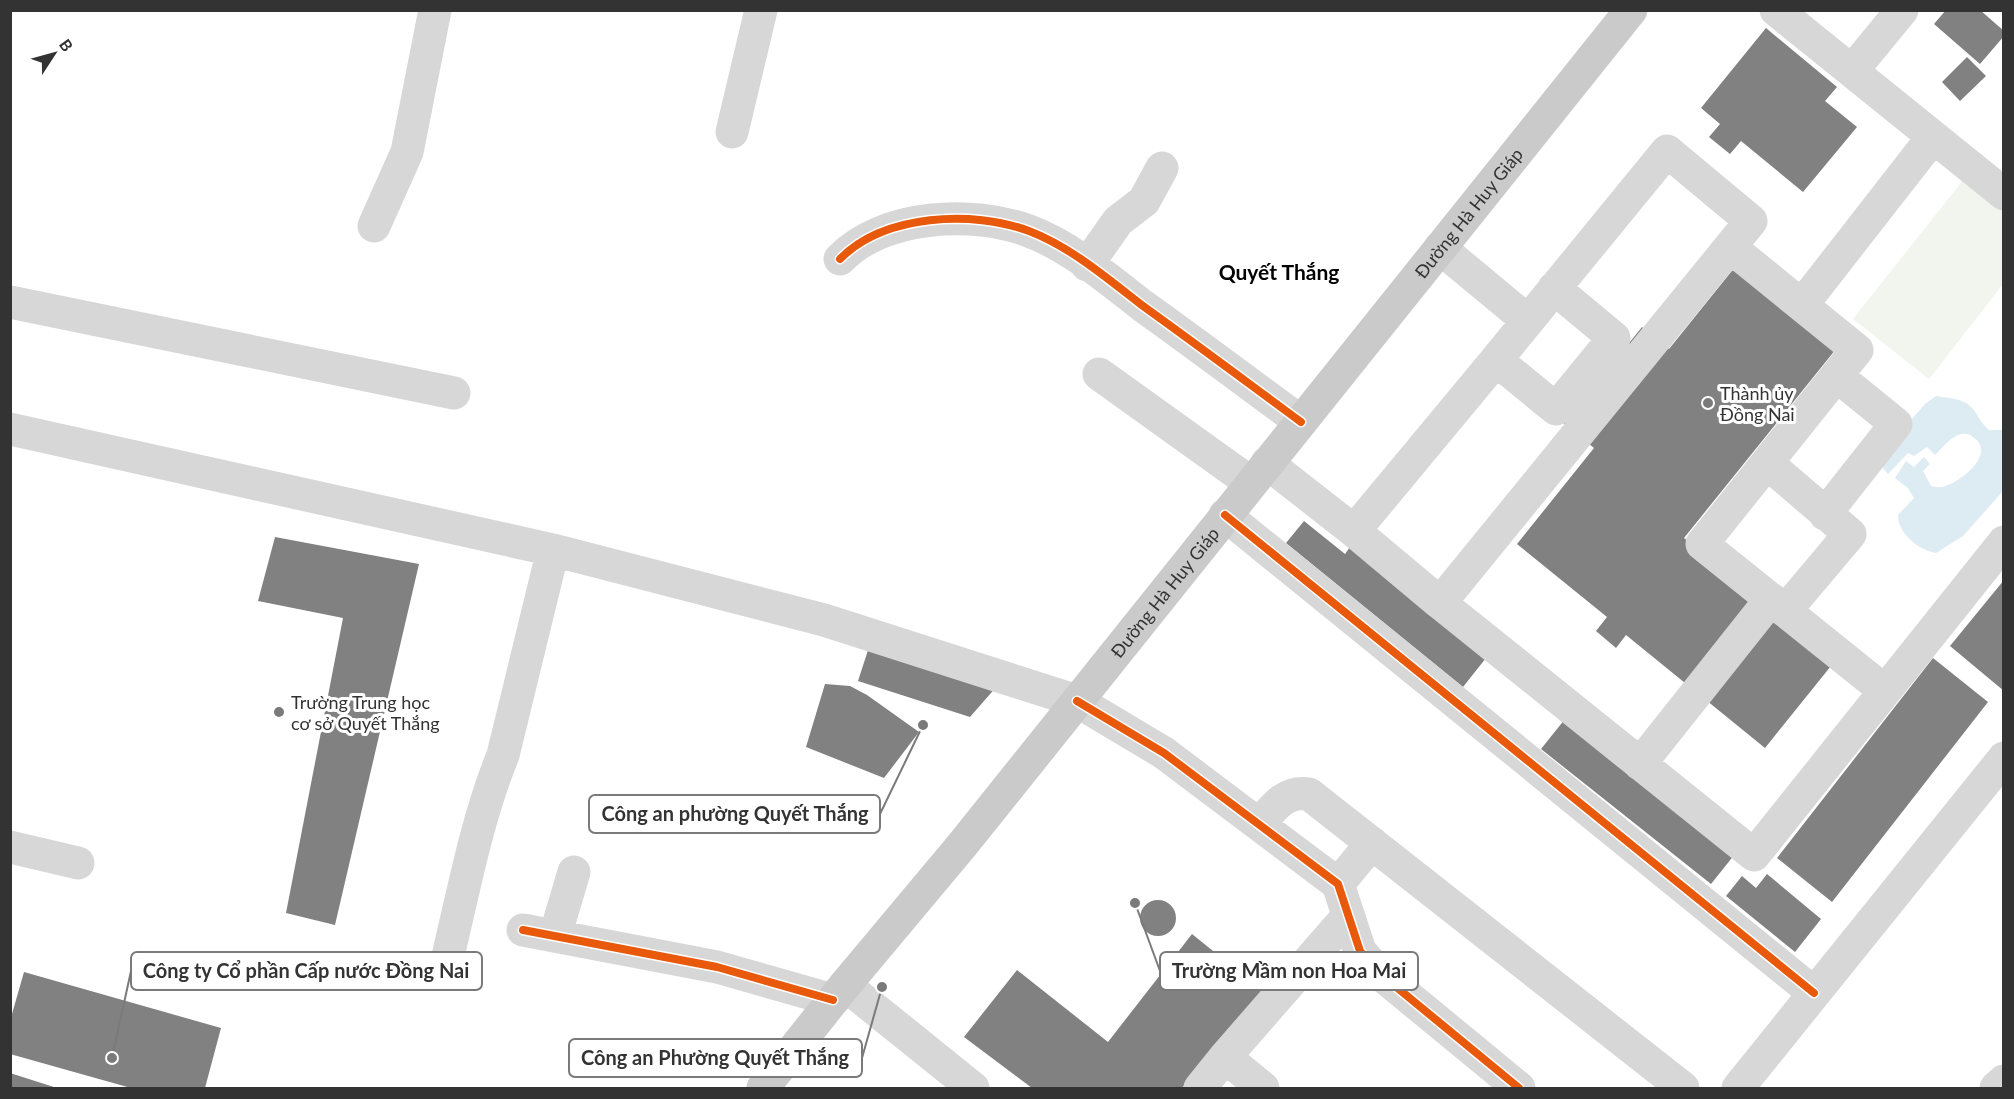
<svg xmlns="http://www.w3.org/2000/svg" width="2014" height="1099" viewBox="0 0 2014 1099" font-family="Lato,sans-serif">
<rect width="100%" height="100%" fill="#fff"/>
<!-- green -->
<path fill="#f1f5ed" d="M 1968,174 L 2003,202 L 2003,284 L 1929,379 L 1853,319 Z"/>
<!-- water -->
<path fill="#ddebf3" d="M 1936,396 C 1947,398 1961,398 1970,406 C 1978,413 1979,422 1989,430 L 2003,430 L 2003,491 L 1963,536 L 1936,553 C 1919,550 1898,534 1898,515 L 1914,498 L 1908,488 L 1895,478 L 1906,461 L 1914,467 L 1924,457 L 1930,464 L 1923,471 L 1931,486 C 1936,487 1941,488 1945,486 C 1962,481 1997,453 1973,437 C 1969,433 1961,433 1956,436 C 1948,440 1941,449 1935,455 L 1927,447 L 1914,456 L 1908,453 L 1888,474 L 1876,460 L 1925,404 Z"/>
<!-- building -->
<path fill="#818181" d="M 1946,10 L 1980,10 L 2004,31 L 2004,36 L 1980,64 L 1934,24 Z
M 1766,28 L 1837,87 L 1825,101 L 1857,127 L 1803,192 L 1741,141 L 1730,154 L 1709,137 L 1720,124 L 1701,108 Z
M 1967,57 L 1986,76 L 1960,101 L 1942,82 Z
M 1735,267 L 1836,349 L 1684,538 L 1835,661 L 1765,748 L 1626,635 L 1616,648 L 1596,631 L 1607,617 L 1517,544 L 1594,448 L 1564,424 L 1642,327 L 1669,349 Z
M 1304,521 L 1345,554 L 1350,547 L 1486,658 L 1463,687 L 1286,543 Z
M 275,537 L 419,564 L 335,925 L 286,913 L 343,618 L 258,601 Z
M 2004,580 L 2004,691 L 1950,646 Z
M 870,644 L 998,685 L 970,717 L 858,681 Z
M 1933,658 L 1988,702 L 1832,902 L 1777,858 Z
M 825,684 L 850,686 L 867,695 L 919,732 L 884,778 L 806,747 Z
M 1565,719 L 1735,854 L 1711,884 L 1541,749 Z
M 1767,874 L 1821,919 L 1795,952 L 1726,896 L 1742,876 L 1756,888 Z
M1140 918a18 18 0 1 1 36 0a18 18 0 1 1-36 0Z
M 1192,934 L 1265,993 L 1182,1088 L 1032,1088 L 964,1037 L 1017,970 L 1108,1042 Z
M 24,972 L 221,1028 L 205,1088 L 131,1088 L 10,1054 L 10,1021 Z
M 10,1073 L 57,1088 L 10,1088 Z"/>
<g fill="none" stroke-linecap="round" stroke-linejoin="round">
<!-- minor -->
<path stroke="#d7d7d7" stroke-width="33" d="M 1776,10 L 2004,194
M 1852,71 L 1902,10
M 732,132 L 761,10
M 374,226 L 407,152 L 435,10
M 1730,247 L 1857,350 L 1702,544 L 1885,691
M 1440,248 L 1528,321
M 840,259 C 884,214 973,210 1029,231 C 1071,247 1108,279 1143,306 C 1196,344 1248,383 1301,422
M 1087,265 L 1118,221 L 1144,201 L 1162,168
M 10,302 L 454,393
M 1802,305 L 1933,137
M 1496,360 L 1354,531 L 1440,603 L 1751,221 L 1667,151 L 1496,360 L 1556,409 L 1614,338 L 1554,288
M 1099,374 L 1251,483
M 10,429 L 553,550 L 824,620 L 1077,701 L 1164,753 L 1338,884 L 1360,951 L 1378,972 L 1519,1088
M 1267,463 L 1354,531
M 1767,463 L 1850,534 L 1785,611
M 1825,514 L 1896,424 L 1837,376
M 1225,515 L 1814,993
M 1440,603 L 1754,855 L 2004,542
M 1640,764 L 1771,599
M 1260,824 C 1273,808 1285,790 1309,794 L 1683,1088
M 10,847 L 78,863
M 1338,884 L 1372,843
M 523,930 L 717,967 L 833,1000
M 555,936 L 574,872
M 448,956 C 464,889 477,819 503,755 L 553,550
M 845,985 L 973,1088
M 1225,1057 L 1263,1088
M 1200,1088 L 1225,1057 L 1348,916
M 1738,1088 L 2004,758
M 1996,1088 L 2004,1081"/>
<!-- major -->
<path stroke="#cacaca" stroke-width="33" id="s1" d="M 763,1088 L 845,985 L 963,844 L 1631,10"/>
<defs>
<path id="cycleway" d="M 840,259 C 884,214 973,210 1029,231 C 1071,247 1108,279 1143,306 C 1196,344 1248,383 1301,422
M 1225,515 L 1814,993
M 1077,701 L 1164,753 L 1338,884 L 1360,951 L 1378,972 L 1519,1088
M 523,930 L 717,967 L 833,1000"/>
</defs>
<!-- cycleway casing -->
<use href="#cycleway" stroke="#fff" stroke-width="11"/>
<!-- cycleway -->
<use href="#cycleway" stroke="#e8590c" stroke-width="8"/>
</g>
<!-- markers -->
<g fill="#7a7a7a" stroke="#fff" stroke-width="2">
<circle cx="1708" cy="403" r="6"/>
<circle cx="279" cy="712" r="6"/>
</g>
<g text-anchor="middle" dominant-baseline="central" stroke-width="6" stroke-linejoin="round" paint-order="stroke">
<!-- street labels -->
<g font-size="18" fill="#333" stroke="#fff">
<text stroke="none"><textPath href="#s1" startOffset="1124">Đường Hà Huy Giáp</textPath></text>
<text stroke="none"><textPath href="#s1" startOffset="638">Đường Hà Huy Giáp</textPath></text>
</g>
<!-- poi labels -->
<g font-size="18" fill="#333" stroke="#fff" text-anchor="start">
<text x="1720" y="393">Thành ủy<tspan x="1720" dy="21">Đồng Nai</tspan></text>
<text x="291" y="702">Trường Trung học<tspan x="291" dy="21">cơ sở Quyết Thắng</tspan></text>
</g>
<!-- quarter labels -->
<g font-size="21" font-weight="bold" fill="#000" stroke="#fff">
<text x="1279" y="271">Quyết Thắng</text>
</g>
</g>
<!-- callouts -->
<path fill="none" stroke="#7a7a7a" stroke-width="2" d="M923 725L880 814M1135 903L1160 971M112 1058L131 971M882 987L862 1058"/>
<g fill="#7a7a7a" stroke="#fff" stroke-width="2">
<circle cx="923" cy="725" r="6"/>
<circle cx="1135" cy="903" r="6"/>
<circle cx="112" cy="1058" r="6"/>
<circle cx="882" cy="987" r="6"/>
</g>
<g fill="#fff" stroke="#7a7a7a" stroke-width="2">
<rect x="589" y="795" width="291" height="38" rx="6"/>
<rect x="1160" y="952" width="258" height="38" rx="6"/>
<rect x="131" y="952" width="351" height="38" rx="6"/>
<rect x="569" y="1039" width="293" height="38" rx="6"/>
</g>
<g font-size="20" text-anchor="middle" font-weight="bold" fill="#333">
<text x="735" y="821">Công an phường Quyết Thắng</text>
<text x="1289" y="978">Trường Mầm non Hoa Mai</text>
<text x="306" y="978">Công ty Cổ phần Cấp nước Đồng Nai</text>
<text x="715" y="1065">Công an Phường Quyết Thắng</text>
</g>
<!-- border -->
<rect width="2014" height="1099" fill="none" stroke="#333333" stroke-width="24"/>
<!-- north arrow -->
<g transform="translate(54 54) rotate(54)" stroke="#ffffff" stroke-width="4.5" paint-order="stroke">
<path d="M0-4.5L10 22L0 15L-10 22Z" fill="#333333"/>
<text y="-9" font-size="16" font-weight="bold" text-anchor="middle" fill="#333333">B</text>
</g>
</svg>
